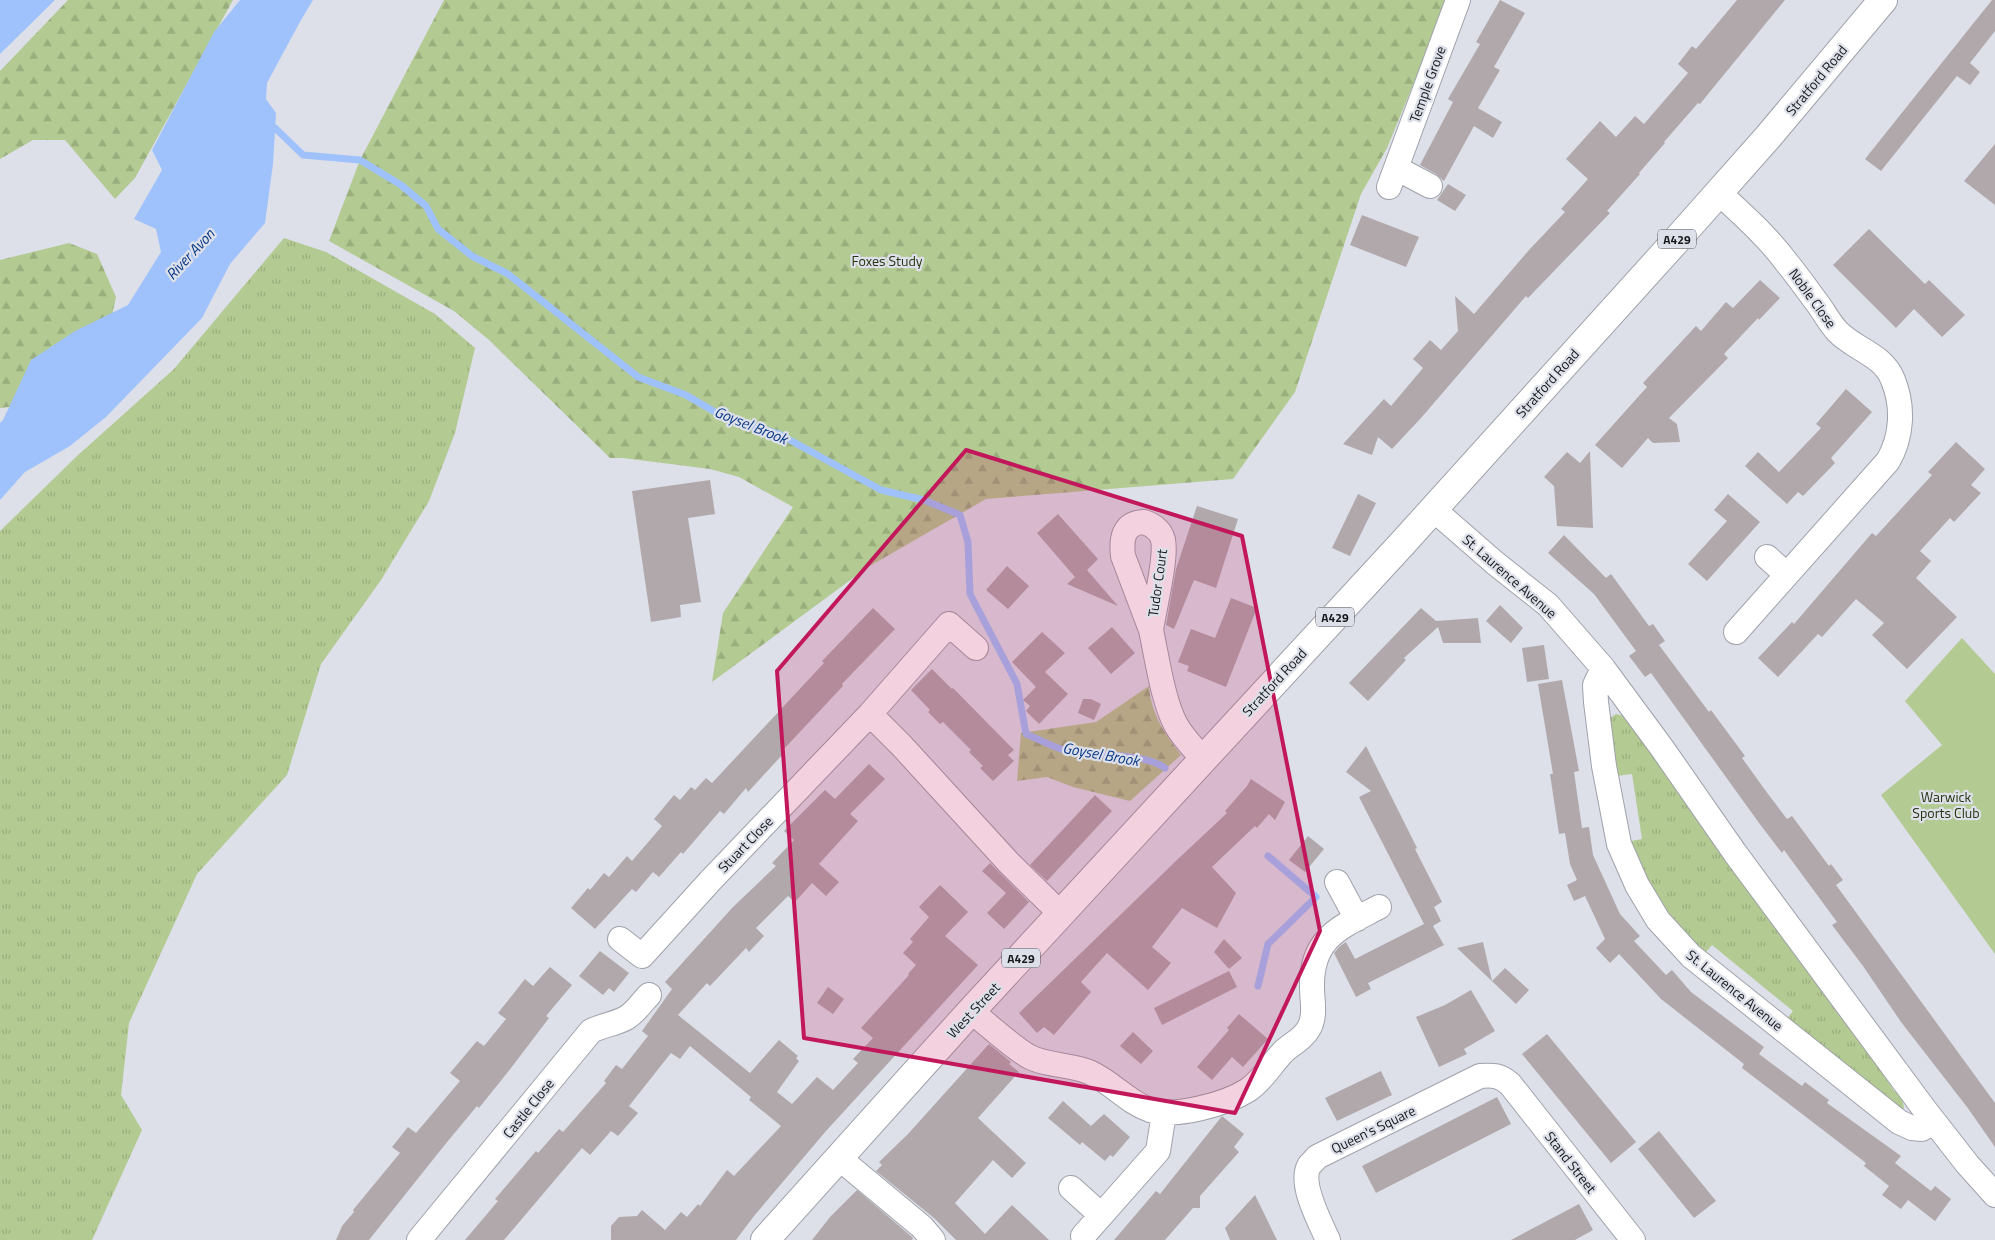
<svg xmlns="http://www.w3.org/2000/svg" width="1995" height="1240" viewBox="0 0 1995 1240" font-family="'Titillium Web',sans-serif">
<defs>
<pattern id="grass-tufts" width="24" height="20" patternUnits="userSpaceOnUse" patternTransform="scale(1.25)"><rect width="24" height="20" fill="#b3ca92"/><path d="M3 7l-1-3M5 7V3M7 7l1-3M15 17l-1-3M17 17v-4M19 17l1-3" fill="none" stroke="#99ad7d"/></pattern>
<pattern id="forest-firs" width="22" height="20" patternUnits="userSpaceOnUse" patternTransform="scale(1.25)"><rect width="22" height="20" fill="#b3ca92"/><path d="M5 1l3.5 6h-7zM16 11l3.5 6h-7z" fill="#99ad7d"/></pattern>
</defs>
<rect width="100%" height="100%" fill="#dde0e9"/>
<!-- grass -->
<path fill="url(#grass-tufts)" d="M 284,238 L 326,252 L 435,314 L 475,348 L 455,433 L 429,501 L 381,580 L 321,664 L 287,775 L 197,874 L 129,1023 L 121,1095 L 142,1130 L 92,1240 L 0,1240 L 0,531 L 77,456 L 174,369 Z
M 1616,714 L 1624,716 L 1861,1041 L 1894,1091 L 1902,1098 L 1904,1108 L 1898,1113 L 1782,1025 L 1793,1011 L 1712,945 L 1701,958 L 1662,917 L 1626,842 L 1642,839 L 1632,774 L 1616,776 L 1610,718 Z"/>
<!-- forest -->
<path fill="url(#forest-firs)" d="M 68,0 L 233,0 L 135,178 L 115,199 L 65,140 L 33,140 L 0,159 L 0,71 Z
M 444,0 L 1448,0 L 1387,148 L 1361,194 L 1295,392 L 1233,479 L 986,499 L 868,567 L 712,682 L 723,613 L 793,507 L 739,477 L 710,469 L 623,458 L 610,458 L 489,340 L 454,311 L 329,241 L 360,160 Z
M 69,243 L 97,254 L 116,297 L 108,334 L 26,405 L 0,408 L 0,260 Z
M 1149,686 C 1151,714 1165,734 1181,755 L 1130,801 L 1073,787 L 1047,777 L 1017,781 L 1021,733 L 1096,722 Z"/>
<!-- park -->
<path fill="#b3ca92" d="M 1962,638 L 1995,674 L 1995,954 L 1881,795 L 1942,745 L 1905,701 Z"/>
<!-- water -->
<path fill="#a0c2fc" d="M 0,0 L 55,0 L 0,54 Z
M 240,0 L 313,0 L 301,20 L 267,83 L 266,99 L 276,113 L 273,164 L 265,223 L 230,264 L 202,318 L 106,417 L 70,446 L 25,472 L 0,500 L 0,423 L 3,420 L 31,360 L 75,331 L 128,305 L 161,252 L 156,229 L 134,219 L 162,170 L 152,150 L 214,32 Z"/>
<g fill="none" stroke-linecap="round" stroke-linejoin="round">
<!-- stream -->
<path stroke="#a0c2fc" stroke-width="7" d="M 275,128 L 303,155 L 360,160 L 401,185 L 426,206 L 438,229 L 472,256 L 508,274 L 638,377 L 686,395 L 722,416 L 779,434 L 881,490 L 924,500 L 960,515 L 968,542 L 970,594 L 1017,684 L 1026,734 C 1041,740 1058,750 1074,753 C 1098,756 1145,753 1165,768
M 1258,986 L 1268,944 L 1316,897 L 1268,856"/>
</g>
<!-- building -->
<path fill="#b1a8ac" d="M 1500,0 L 1525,13 L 1494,67 L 1500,70 L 1478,108 L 1502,122 L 1493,138 L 1474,126 L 1444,181 L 1436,174 L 1420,165 L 1453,102 L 1448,99 L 1480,44 L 1476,42 Z
M 1737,0 L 1785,0 L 1700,104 L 1698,103 L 1664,142 L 1665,143 L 1639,173 L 1640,174 L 1607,211 L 1610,213 L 1528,298 L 1526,296 L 1421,418 L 1392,449 L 1378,437 L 1372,455 L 1343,444 L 1384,399 L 1391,406 L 1423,368 L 1413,359 L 1430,340 L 1441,350 L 1458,331 L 1455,296 L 1474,314 L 1529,250 L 1565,212 L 1561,209 L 1588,179 L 1566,159 L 1600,121 L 1616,137 L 1635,116 L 1644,124 L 1688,73 L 1678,64 L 1692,46 L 1696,49 Z
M 1992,0 L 1995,0 L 1995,31 L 1970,63 L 1980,72 L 1970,85 L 1957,76 L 1881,171 L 1865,159 Z
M 1995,144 L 1995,205 L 1964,181 Z
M 1448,184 L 1466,195 L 1455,211 L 1437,200 Z
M 1362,215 L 1419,237 L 1406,267 L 1350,245 Z
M 1869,229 L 1925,284 L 1929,280 L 1965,315 L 1942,337 L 1914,309 L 1896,328 L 1833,265 Z
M 1760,280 L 1780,298 L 1759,320 L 1758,318 L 1724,354 L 1728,358 L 1669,418 L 1677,424 L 1680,442 L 1653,443 L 1648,438 L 1622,468 L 1595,445 L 1647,387 L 1643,383 L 1696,326 L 1701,331 L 1726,302 L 1733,308 Z
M 1846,389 L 1872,412 L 1831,458 L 1835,463 L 1803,496 L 1798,492 L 1787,504 L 1745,466 L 1758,452 L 1779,472 L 1821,428 L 1816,424 Z
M 1956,442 L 1985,469 L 1971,485 L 1981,493 L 1954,522 L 1950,518 L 1920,551 L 1931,561 L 1916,578 L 1957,617 L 1907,669 L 1872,635 L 1884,623 L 1856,599 L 1822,637 L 1818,634 L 1778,677 L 1758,658 L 1792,622 L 1794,624 L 1872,533 L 1876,536 L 1932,475 L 1928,472 Z
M 1590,451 L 1593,528 L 1557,526 L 1554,486 L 1544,477 L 1567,452 L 1580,463 Z
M 710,480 L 715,514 L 688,518 L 701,602 L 680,605 L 681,617 L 651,622 L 632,491 Z
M 1358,494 L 1376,503 L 1350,556 L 1332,548 Z
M 1728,494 L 1760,522 L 1707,581 L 1688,564 L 1727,521 L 1714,510 Z
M 1197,506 L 1238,519 L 1216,588 L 1194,580 L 1174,629 L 1166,625 L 1176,569 Z
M 1058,514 L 1098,559 L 1087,570 L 1118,606 L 1067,584 L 1075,577 L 1037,533 Z
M 1564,535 L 1606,578 L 1611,574 L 1649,626 L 1653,624 L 1665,641 L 1659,645 L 1709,712 L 1711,710 L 1745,756 L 1742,758 L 1768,794 L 1787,819 L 1792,816 L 1829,866 L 1831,864 L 1843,880 L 1836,885 L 1995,1103 L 1995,1147 L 1967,1107 L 1901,1022 L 1863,966 L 1832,925 L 1837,922 L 1784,850 L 1782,853 L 1759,823 L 1651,673 L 1645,677 L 1629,656 L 1636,651 L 1594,594 L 1548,553 Z
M 1007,566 L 1029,586 L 1008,609 L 986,590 Z
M 1231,598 L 1257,608 L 1226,687 L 1187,671 L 1189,666 L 1178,662 L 1191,629 L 1215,638 Z
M 1500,605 L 1523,628 L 1511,643 L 1486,621 Z
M 873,608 L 895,629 L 842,684 L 843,686 L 782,751 L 784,753 L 748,792 L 746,788 L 724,814 L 720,811 L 683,854 L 681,852 L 659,877 L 653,872 L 636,892 L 632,889 L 595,929 L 571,908 L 588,888 L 590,890 L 604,873 L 609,877 L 627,856 L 632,861 L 662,826 L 654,819 L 674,795 L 680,800 L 691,787 L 695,790 L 706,778 L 712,783 L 824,663 L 822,661 Z
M 1421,608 L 1436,621 L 1478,618 L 1481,643 L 1443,643 L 1438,627 L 1404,658 L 1406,660 L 1368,701 L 1349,683 Z
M 1112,627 L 1135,653 L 1111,674 L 1088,648 Z
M 1042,632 L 1065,653 L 1045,672 L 1068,694 L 1039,724 L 1026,711 L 1030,706 L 1023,700 L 1036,687 L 1012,662 Z
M 1544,645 L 1549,679 L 1527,682 L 1522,648 Z
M 932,669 L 952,689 L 953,688 L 1014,750 L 1008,755 L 1014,761 L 993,781 L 980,768 L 983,766 L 969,752 L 971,750 L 943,722 L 940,724 L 928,712 L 930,710 L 911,690 Z
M 1562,680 L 1579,771 L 1574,772 L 1582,828 L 1589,827 L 1593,855 L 1620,914 L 1640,936 L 1634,941 L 1666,975 L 1672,970 L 1691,992 L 1764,1047 L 1759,1054 L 1802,1086 L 1805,1082 L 1829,1100 L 1827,1103 L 1901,1156 L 1895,1163 L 1931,1191 L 1935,1186 L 1951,1199 L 1935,1221 L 1908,1200 L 1901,1209 L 1882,1195 L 1889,1186 L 1864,1166 L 1866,1163 L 1742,1068 L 1744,1064 L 1661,999 L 1619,954 L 1610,963 L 1596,948 L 1605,939 L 1585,896 L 1574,901 L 1567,885 L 1577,880 L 1570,864 L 1565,833 L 1559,834 L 1550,774 L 1553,774 L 1538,684 Z
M 1083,699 L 1091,699 L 1101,704 L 1094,720 L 1078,713 Z
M 1366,746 L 1417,848 L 1415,849 L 1442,902 L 1434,907 L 1441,921 L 1433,926 L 1444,945 L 1368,983 L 1371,989 L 1356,997 L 1334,953 L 1340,946 L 1346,942 L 1355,959 L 1424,924 L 1359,797 L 1371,791 L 1346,772 Z
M 869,764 L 885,779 L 850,814 L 858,821 L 819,864 L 839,882 L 826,896 L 812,883 L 795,902 L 788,896 L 756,928 L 764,936 L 749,952 L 746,948 L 710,986 L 707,983 L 678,1015 L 750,1073 L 779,1040 L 798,1056 L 796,1058 L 799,1061 L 777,1092 L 792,1104 L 817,1077 L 833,1090 L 858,1063 L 853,1059 L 873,1038 L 861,1028 L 909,975 L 908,974 L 916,965 L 903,953 L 913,942 L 910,939 L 929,917 L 919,907 L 940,885 L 968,912 L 945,936 L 978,965 L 826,1131 L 754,1216 L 736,1240 L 611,1240 L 611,1226 L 619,1217 L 637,1216 L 642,1210 L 665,1230 L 681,1212 L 687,1217 L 698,1204 L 700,1206 L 727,1170 L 734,1176 L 781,1126 L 749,1100 L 751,1097 L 690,1046 L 680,1059 L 671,1053 L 629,1106 L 638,1113 L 618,1136 L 611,1131 L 590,1155 L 582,1148 L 504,1240 L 465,1240 L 498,1201 L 495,1199 L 536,1151 L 538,1153 L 559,1129 L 563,1132 L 606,1083 L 604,1081 L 616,1065 L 622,1069 L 648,1036 L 642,1031 L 672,989 L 665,982 L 733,907 L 776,866 L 772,863 L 794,840 L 784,831 L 825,790 L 835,799 Z
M 1251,779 L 1285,802 L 1275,820 L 1269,814 L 1257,828 L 1255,826 L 1212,867 L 1236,893 L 1217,928 L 1182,908 L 1152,947 L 1171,963 L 1148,990 L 1107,953 L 1081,982 L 1091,992 L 1054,1035 L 1044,1027 L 1037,1033 L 1019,1013 L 1178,859 L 1227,813 L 1225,811 L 1247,786 Z
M 1095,795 L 1112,811 L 1047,881 L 1030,865 Z
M 1308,836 L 1324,849 L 1305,872 L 1289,860 Z
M 990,863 L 1029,902 L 1004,929 L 987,913 L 1006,893 L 982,871 Z
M 1224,939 L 1242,958 L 1229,969 L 1214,952 Z
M 1483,942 L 1492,981 L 1505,968 L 1529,990 L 1516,1004 L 1457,948 Z
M 600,951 L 629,973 L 614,992 L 609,988 L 603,995 L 579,976 Z
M 550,967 L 572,985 L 546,1016 L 549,1018 L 511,1068 L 479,1108 L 477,1106 L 443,1147 L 369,1240 L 336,1240 L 342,1226 L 354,1212 L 353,1210 L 400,1153 L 392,1147 L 408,1127 L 416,1133 L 460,1081 L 450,1073 L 477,1041 L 484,1046 L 506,1019 L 498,1013 L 525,979 L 533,986 Z
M 1229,971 L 1237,987 L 1162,1025 L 1154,1008 Z
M 828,987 L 844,999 L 833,1014 L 817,1003 Z
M 1471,990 L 1495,1031 L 1464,1049 L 1467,1054 L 1439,1067 L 1416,1017 L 1445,1005 Z
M 1239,1014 L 1268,1039 L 1243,1067 L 1232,1057 L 1212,1080 L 1197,1067 L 1229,1030 L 1227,1028 Z
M 1133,1032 L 1153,1051 L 1141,1064 L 1120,1046 Z
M 1547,1034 L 1636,1142 L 1611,1163 L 1522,1054 Z
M 989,1044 L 1011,1062 L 1009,1064 L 1019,1072 L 978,1118 L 1026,1163 L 1012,1178 L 993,1160 L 955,1203 L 985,1234 L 1012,1205 L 1049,1240 L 956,1240 L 934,1218 L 876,1171 L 882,1165 L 879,1162 L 908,1134 Z
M 1381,1071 L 1392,1095 L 1337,1121 L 1325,1098 Z
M 1497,1097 L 1511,1124 L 1376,1193 L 1362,1166 Z
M 1063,1101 L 1091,1126 L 1104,1114 L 1130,1137 L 1113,1157 L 1110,1155 L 1105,1161 L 1082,1142 L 1080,1145 L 1048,1118 Z
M 1222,1116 L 1244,1134 L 1234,1147 L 1239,1152 L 1200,1196 L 1200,1208 L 1193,1208 L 1165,1240 L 1114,1240 L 1156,1191 L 1160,1194 Z
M 1659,1131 L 1716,1201 L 1694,1218 L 1638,1149 Z
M 857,1190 L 912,1237 L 913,1238 L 912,1240 L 812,1240 L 830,1217 Z
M 1255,1195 L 1277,1240 L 1230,1240 L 1225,1228 Z
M 1579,1204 L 1593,1230 L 1575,1240 L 1511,1240 Z"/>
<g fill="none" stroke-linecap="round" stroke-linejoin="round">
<defs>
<path id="minor" d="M 1396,168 L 1430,186
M 1389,187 L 1458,0
M 1718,192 C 1743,215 1767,236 1787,263 C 1797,275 1806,288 1815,300 C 1823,310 1828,321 1837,331 C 1855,350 1883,354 1893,380 C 1904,407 1902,437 1888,461 L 1736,632
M 1433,509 L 1495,563 L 1548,605 L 1603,668 L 1662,748 L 1735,853 L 1925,1110 L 1968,1165 L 1995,1195
M 1144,522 C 1153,525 1161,531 1163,540 C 1167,558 1154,609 1151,630 L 1123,556 C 1121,539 1123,523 1144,522 Z
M 1767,557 L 1786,574
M 1151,630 C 1157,658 1163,701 1176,725 C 1183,738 1194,748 1203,759
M 1603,668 L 1595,685 L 1596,702 L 1604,766 L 1619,844 L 1637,885 L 1658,920 L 1691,956 L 1899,1122 L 1912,1128 L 1922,1129 L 1933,1120
M 870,714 L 902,746 L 1009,863 L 1061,914
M 1337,882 L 1357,919
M 620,939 L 642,956 L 711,880 L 870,714 L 949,624 L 976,648
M 971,1011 C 987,1024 1011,1046 1028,1056 C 1046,1066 1070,1064 1089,1072 C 1112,1082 1127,1102 1150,1110 C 1176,1118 1226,1104 1248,1090 C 1263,1080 1272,1063 1284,1051 C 1292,1044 1304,1038 1309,1028 C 1316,1015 1312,1001 1312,987 C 1311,937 1341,927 1379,907
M 839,1158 L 922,1227 L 933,1240
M 1071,1188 L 1101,1215
M 1083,1236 L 1158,1151 L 1164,1113
M 419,1240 L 591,1031 C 603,1025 615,1024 626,1018 C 635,1013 642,1002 649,995
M 1328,1240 C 1320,1222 1299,1184 1309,1166 C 1311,1163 1315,1160 1317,1157 L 1480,1076 C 1493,1075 1500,1075 1510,1084 L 1633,1240"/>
<path id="primary" d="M 765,1240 L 971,1011 L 1401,545 L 1674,243 L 1768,137 L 1883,0"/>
</defs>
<!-- minor casing -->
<use href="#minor" stroke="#9fa2aa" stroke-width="26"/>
<!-- primary casing -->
<use href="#primary" stroke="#9fa2aa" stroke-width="30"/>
<!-- minor -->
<use href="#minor" stroke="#fff" stroke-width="24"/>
<!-- primary -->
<use href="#primary" stroke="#fff" stroke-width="28"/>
</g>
<!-- marked area -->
<path fill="#c2185b" fill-opacity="0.2" stroke="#c2185b" stroke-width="4" stroke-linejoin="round" d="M 966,450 L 1242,536 L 1320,931 L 1235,1113 L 804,1038 L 777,671 Z"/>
<g text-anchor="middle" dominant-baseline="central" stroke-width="4.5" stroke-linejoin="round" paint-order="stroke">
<!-- shield labels -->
<g fill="#dde0e9" stroke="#52555a" stroke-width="1">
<rect x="1658" y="229.5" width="38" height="19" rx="4"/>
<rect x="1316" y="607.5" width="38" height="19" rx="4"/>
<rect x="1002" y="948.5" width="38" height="19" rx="4"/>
</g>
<g font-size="12" font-weight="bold" fill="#17191c">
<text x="1677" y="239">A429</text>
<text x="1335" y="617">A429</text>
<text x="1021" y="958">A429</text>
</g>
<!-- street labels -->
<g font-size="14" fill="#17191c" stroke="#dde0e9">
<text transform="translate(1816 80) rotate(-50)">Stratford Road</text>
<text transform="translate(1427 84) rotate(-70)">Temple Grove</text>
<text transform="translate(1813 298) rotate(54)">Noble Close</text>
<text transform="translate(1547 383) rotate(-48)">Stratford Road</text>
<text transform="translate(1510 576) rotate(41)">St. Laurence Avenue</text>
<text transform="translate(1157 583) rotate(-82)">Tudor Court</text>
<text transform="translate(1274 682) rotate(-47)">Stratford Road</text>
<text transform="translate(745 844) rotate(-46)">Stuart Close</text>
<text transform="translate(1735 990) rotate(39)">St. Laurence Avenue</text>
<text transform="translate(973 1010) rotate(-47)">West Street</text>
<text transform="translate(528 1108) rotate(-51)">Castle Close</text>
<text transform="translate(1373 1129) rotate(-26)">Queen's Square</text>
<text transform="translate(1571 1162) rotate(52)">Stand Street</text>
</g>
<!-- park labels -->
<g font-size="14" fill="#283412" stroke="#dde0e9">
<text x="887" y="260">Foxes Study</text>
<text x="1946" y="796">Warwick<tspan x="1946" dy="16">Sports Club</tspan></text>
</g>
<!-- water labels -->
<g font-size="15" font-style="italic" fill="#083888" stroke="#dde0e9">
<text transform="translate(190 254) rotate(-47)">River Avon</text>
<text transform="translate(751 425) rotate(22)">Goysel Brook</text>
<text transform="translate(1101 754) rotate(10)">Goysel Brook</text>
</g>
</g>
</svg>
